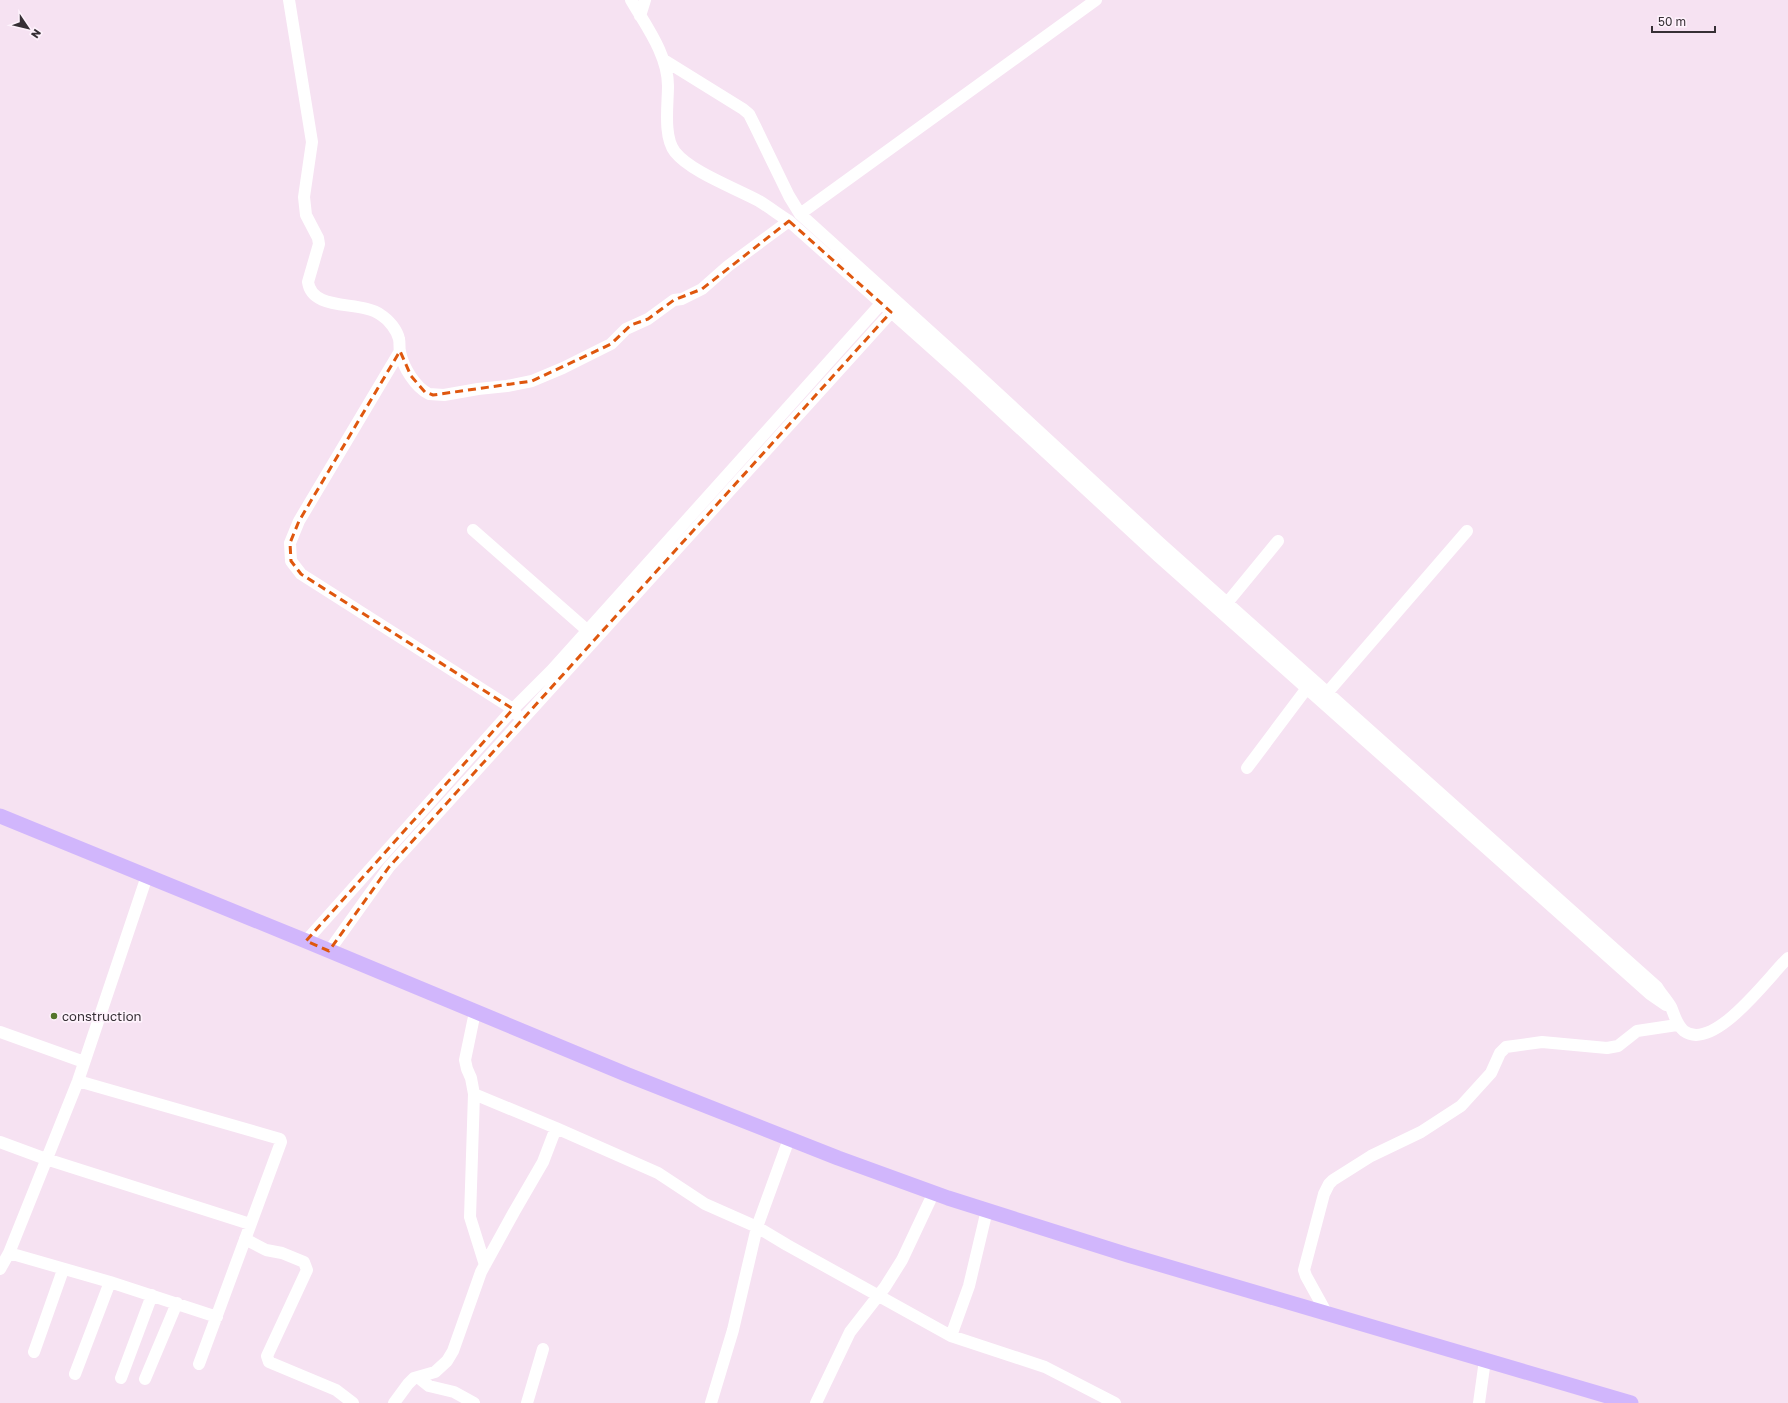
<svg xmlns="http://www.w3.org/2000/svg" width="1788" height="1403" viewBox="0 0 1788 1403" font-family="'Golos Text',sans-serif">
<rect width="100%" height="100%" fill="#f6e2f2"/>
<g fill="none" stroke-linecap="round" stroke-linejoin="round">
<!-- minor -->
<path stroke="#fff" stroke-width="12" d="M 289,0 L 312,142 L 304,197 L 306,215 L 318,238 L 319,244 L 308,282 C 312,312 361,300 381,315 C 389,320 397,330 399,339 C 400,343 399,348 400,352 C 403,367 415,387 429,394 L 444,395 L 478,389 L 507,386 L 532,381 L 563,368 L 611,344 L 626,329 L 648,319 L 674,300 L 682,299 L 702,289 L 728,266 L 789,221
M 631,0 C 646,26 668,55 668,86 C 668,104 663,137 675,152 C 691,172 735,188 759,201 C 769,207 779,215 789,221 L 963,376 L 1158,556 L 1650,994 L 1666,1005
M 640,16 L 645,0
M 664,60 L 743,109 L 749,114 L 755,126 L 789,196 L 800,214 L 966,364 L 1161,544 L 1657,987 C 1661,994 1667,1000 1671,1007 C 1675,1016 1676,1024 1684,1031 C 1714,1053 1769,976 1788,958
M 800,214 L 1096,0
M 400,351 L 299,521 L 290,543 L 291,561 L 301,574 L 513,709 L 516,714
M 473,530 L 588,631
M 1227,603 L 1278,541
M 1327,693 L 1467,531
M 1247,768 L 1307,688
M 306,941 L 513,709 L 552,670 L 887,297
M 329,951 L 389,867 L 896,307
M 475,1012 L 465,1060 L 467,1069 L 471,1078 L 474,1094 L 556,1128 L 658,1173 L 705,1204 L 757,1227 L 787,1245 L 951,1336 L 1045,1367 L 1115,1403
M 0,1032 L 84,1062
M 78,1081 L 280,1139 L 281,1142 L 199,1364
M 474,1094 L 470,1217 L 485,1265
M 0,1142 L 46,1159 L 250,1224
M 245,1239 L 266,1250 L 282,1253 L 304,1262 L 307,1270 L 267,1356 L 269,1362 L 336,1390 L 353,1403
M 9,1253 L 110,1282 L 217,1317
M 0,1269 L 9,1253 L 78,1081 L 147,876
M 1327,1314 L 1306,1276 L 1304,1270 L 1324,1194 L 1329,1184 L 1333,1180 L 1371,1156 L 1421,1132 L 1461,1106 L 1491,1073 L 1500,1053 L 1506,1047 L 1542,1042 L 1607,1048 L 1618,1046 L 1637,1031 L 1677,1025
M 951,1336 L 969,1286 L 987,1210
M 34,1352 L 63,1270
M 75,1374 L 110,1282
M 121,1378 L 152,1295
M 419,1378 L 429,1386 L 454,1392 L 474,1403
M 145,1379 L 177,1303
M 394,1403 L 408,1384 L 414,1378 L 435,1372 L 447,1361 L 453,1351 L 481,1272 L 514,1212 L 543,1162 L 556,1128
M 527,1403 L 543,1349
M 711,1403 L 733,1330 L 757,1227 L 789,1139
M 816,1403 L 850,1332 L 885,1287 L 902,1260 L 934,1192
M 1479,1403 L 1485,1360"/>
<!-- major -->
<path stroke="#d1b6fc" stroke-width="15" d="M 0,816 L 306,941 L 628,1075 L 838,1158 L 948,1198 L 1128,1255 L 1631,1403"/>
</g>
<!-- marked area -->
<path fill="none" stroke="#df570e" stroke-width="3" stroke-dasharray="8 5" stroke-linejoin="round" d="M 789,221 L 891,312 L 389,867 L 329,951 L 306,941 L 513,709 L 301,574 L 291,561 L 290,543 L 299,521 L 400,351 L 411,376 L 425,392 L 433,395 L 532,381 L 611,344 L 631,325 L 648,319 L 674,300 L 702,289 Z"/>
<!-- markers -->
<circle fill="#54742b" stroke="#fef2fc" stroke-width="1.5" cx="54" cy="1016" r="4"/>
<g text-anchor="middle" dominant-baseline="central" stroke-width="3.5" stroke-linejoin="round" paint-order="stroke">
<!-- poi labels -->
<g font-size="13" fill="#362f35" stroke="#fef2fc" text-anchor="start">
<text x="62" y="1016">construction</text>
</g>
</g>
<!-- north arrow -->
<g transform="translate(28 28) rotate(125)" stroke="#fef2fc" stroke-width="3" paint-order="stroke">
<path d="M0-3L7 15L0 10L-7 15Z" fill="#362f35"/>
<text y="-6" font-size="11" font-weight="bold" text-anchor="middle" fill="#362f35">N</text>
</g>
<!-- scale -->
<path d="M1652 26v6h63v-6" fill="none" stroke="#362f35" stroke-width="2"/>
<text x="1658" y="26" font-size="12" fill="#362f35" stroke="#fef2fc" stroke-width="3" paint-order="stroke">50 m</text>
</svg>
